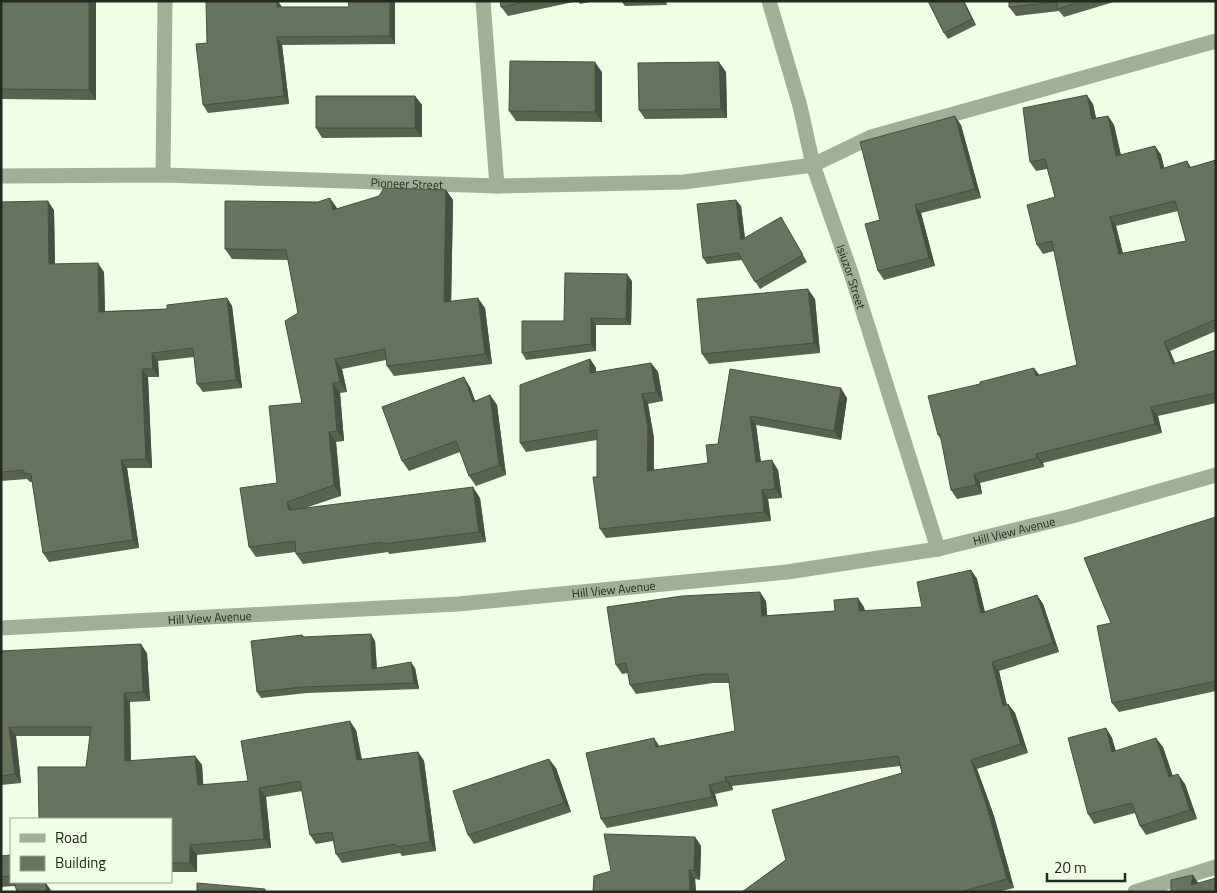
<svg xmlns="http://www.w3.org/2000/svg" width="1217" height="893" viewBox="0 0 1217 893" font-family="'Titillium Web',sans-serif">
<rect width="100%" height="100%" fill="#effee5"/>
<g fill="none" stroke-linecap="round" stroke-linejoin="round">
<!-- street -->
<g stroke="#a0af96" stroke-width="15">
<path d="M 483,1 L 497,186"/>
<path id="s1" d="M 769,1 L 800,106 L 813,165 L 851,273 L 938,549"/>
<path d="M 163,175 L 165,1"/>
<path id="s2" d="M 1,176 L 163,175 L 497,186 L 684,182 L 813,165 L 871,137 L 1216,41"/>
<path id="s3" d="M 1,628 L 458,604 L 787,572 L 938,549 L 1072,516 L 1216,475"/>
<path d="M 1135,892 L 1216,867"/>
</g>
</g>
<!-- wall -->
<path fill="#586350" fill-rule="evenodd" d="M 1,1 L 96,1 L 96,100 L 1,99 Z
M 348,1 L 400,1 L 395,2 L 395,44 L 282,45 L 289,104 L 208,113 L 203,105 L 207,43 L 282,7 L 349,7 Z
M 500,1 L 578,1 L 508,16 L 501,7 Z
M 578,1 L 595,1 L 580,4 Z
M 621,1 L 666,1 L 667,5 L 625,6 Z
M 928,1 L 964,1 L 976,25 L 948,39 L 944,33 Z
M 1009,1 L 1117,1 L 1064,17 L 1059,11 L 1016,16 L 1009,7 Z
M 602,72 L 602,122 L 516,121 L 509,111 Z
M 726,72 L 727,118 L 645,119 L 639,110 Z
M 415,96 L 422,105 L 422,137 L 322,138 L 316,128 Z
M 1093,104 L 1096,118 L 1108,116 L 1114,125 L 1121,155 L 1155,146 L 1161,155 L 1164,168 L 1187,161 L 1191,167 L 1216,160 L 1216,331 L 1170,351 L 1175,363 L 1216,350 L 1216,403 L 1158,416 L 1162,433 L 1043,463 L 1044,467 L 980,483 L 982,494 L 957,499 L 951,490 L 941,439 L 938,435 L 1039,375 L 1077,365 L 1054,251 L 1043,254 L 1037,245 L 1055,197 L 1047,169 L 1036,171 L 1030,162 ZM 1178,211 L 1186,241 L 1123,253 L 1116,226 Z
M 961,125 L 981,198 L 921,213 L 935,266 L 884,280 L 878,271 L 880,220 Z
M 446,190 L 453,200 L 451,301 L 485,308 L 492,364 L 394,376 L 387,366 L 386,360 L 342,369 L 347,392 L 340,393 L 344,441 L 336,442 L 341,496 L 305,508 L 480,498 L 486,542 L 389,554 L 388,552 L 303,564 L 296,554 L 296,552 L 256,557 L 249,547 L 277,483 L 302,403 L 298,313 L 288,260 L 232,259 L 225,249 L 318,202 L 337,209 Z
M 1,202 L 54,210 L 55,264 L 104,272 L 105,311 L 167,309 L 227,298 L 232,306 L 242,388 L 203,392 L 197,384 L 194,357 L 158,361 L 159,377 L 148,377 L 152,468 L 127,468 L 139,548 L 49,562 L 43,553 L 32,482 L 30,482 L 27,479 L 1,481 Z
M 741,206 L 745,238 L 785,224 L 807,262 L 760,289 L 742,260 L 707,264 L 703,258 Z
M 632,281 L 631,325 L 596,325 L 596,351 L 526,360 L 522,353 L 564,321 Z
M 815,299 L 820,353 L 709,364 L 702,354 Z
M 590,359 L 596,368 L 596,372 L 651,363 L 658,372 L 663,401 L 648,404 L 654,438 L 654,470 L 708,463 L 718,444 L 730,369 L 847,398 L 841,440 L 756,425 L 761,462 L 778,470 L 782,498 L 768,499 L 771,521 L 606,538 L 600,529 L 597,477 L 597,440 L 526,452 L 520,443 Z
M 470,387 L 475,401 L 490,395 L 497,405 L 506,475 L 476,486 L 469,476 L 460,452 L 409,471 L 402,461 Z
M 1216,517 L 1216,691 L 1119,712 L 1112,703 L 1111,623 Z
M 971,570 L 977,579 L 985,612 L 1037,595 L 1043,604 L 1059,652 L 999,671 L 1007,705 L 1008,704 L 1015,713 L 1028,753 L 977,769 L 994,816 L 1014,888 L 998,892 L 742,892 L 902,773 L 900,766 L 732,786 L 733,790 L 715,794 L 718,806 L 607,828 L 601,819 L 659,746 L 735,731 L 729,683 L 713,683 L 636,694 L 630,685 L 628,673 L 622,674 L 616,665 L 766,601 L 767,616 L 835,611 L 864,607 L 865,611 L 922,607 Z
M 302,635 L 304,637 L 375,641 L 377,668 L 415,668 L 419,689 L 307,693 L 261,698 L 257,692 Z
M 1,651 L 147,653 L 150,701 L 130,702 L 131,761 L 195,756 L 202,765 L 203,785 L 248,781 L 356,730 L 362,759 L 418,752 L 424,761 L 436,851 L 402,856 L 400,853 L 342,863 L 336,854 L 333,841 L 316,844 L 310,835 L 302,791 L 266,797 L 271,848 L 197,855 L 197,872 L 171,872 L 171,819 L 39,819 L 86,767 L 90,736 L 16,736 L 21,783 L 1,785 Z
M 1106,728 L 1112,738 L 1116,751 L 1163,747 L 1173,776 L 1185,784 L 1197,819 L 1146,835 L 1140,826 L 1135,813 L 1094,824 L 1088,814 Z
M 556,768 L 571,812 L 474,844 L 468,835 Z
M 695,837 L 701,846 L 700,880 L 695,879 L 696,892 L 593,892 L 611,871 Z
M 11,855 L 11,882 L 45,882 L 50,889 L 51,892 L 17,892 L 15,886 L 1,887 L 1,856 Z"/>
<!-- shaded-wall -->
<path fill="#475041" d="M 89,1 L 96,1 L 96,100 L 89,90 Z
M 277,1 L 278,1 L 282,7 L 282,15 L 277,7 Z
M 390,1 L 394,1 L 395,2 L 395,44 L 390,36 Z
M 963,1 L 964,1 L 976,25 L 972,19 Z
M 277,37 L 282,45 L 289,104 L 284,96 Z
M 595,62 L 602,72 L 602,122 L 595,112 Z
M 719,62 L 726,72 L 727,118 L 721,109 Z
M 1087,95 L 1093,104 L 1098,128 L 1092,119 Z
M 415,96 L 422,105 L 422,137 L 415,128 Z
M 955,116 L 961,125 L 981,198 L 975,189 Z
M 1108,116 L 1114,125 L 1123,165 L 1116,156 Z
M 1155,146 L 1161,155 L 1167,178 L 1161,169 Z
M 446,190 L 453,200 L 451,312 L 444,302 Z
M 330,198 L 337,208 L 340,220 L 333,210 Z
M 736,200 L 741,206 L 746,247 L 741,240 Z
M 48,201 L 54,210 L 55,273 L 49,264 Z
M 915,205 L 921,213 L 935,266 L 929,258 Z
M 1110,217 L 1116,226 L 1125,263 L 1119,254 Z
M 98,263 L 104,272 L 105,320 L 99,312 Z
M 627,274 L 632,281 L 631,325 L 626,319 Z
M 808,289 L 815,299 L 820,353 L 814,343 Z
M 227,298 L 232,306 L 242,388 L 236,380 Z
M 478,298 L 485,308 L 492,364 L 485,354 Z
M 591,318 L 596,325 L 596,351 L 591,344 Z
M 1164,342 L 1170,351 L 1179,373 L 1173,364 Z
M 152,353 L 158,361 L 159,377 L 153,369 Z
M 335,359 L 342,369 L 347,392 L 340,382 Z
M 590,359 L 596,368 L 596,382 L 590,373 Z
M 651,363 L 658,372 L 663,401 L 656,392 Z
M 1034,368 L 1041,377 L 1036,376 Z
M 142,369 L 148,377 L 152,468 L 146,459 Z
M 464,377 L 470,387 L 479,411 L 473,402 Z
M 333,383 L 340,393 L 344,441 L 337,431 Z
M 841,388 L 847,398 L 841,440 L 834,431 Z
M 642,394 L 648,404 L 654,438 L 653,480 L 647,471 Z
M 490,395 L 497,405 L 506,475 L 499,465 Z
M 1151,407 L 1158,416 L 1162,433 L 1155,424 Z
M 750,416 L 756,425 L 762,471 L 756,462 Z
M 329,432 L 336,442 L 341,496 L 334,485 Z
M 1036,454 L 1043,463 L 1044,467 L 1037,458 Z
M 121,460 L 127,468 L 139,548 L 133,540 Z
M 772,460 L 778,470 L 782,498 L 775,489 Z
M 974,474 L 980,483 L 982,494 L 976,485 Z
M 473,487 L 480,498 L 486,542 L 479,532 Z
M 762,490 L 768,499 L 771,521 L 764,512 Z
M 287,502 L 294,513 L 289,510 Z
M 971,570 L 977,579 L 987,622 L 981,613 Z
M 760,592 L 766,601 L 768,625 L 762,616 Z
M 1037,595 L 1043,604 L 1059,652 L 1053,643 Z
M 858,598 L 864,607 L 865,620 L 859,611 Z
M 371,634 L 375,641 L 377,675 L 372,669 Z
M 141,644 L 147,653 L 150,701 L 143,692 Z
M 411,662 L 415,668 L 419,689 L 414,683 Z
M 992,662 L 999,671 L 1009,715 L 1003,706 Z
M 124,693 L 130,702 L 131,770 L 125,761 Z
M 1008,704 L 1015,713 L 1028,753 L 1021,744 Z
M 350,721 L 356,730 L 363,769 L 357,760 Z
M 9,727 L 16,736 L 21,783 L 15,774 Z
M 1106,728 L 1112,738 L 1118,761 L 1112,752 Z
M 654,738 L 660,747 L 656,747 Z
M 1156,738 L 1163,747 L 1176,787 L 1169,777 Z
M 418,752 L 424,761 L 436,851 L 430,842 Z
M 195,756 L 202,765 L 204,794 L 198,785 Z
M 549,759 L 556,768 L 571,812 L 564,803 Z
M 971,760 L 977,769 L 994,816 L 1014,888 L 1007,879 Z
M 1178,774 L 1185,784 L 1197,819 L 1190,810 Z
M 725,777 L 732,786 L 733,790 L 726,781 Z
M 709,785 L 715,794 L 718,806 L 712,797 Z
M 259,788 L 266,797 L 271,848 L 264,839 Z
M 695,837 L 701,846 L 700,880 L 694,871 Z
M 190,845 L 197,855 L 197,872 L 190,863 Z
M 689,870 L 695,879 L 696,892 L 690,892 Z
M 1193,875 L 1199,884 L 1191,885 Z
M 45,882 L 50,889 L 51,892 L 47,892 Z"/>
<!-- building -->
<path fill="#66735d" stroke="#475041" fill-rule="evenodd" d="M 1,1 L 89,1 L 89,90 L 1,89 Z
M 206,1 L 277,1 L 277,7 L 349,7 L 348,1 L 390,1 L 390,36 L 277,37 L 284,96 L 203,105 L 196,44 L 207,43 Z
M 500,1 L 529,1 L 501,7 Z
M 928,1 L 963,1 L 972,19 L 944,33 Z
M 1009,1 L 1082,1 L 1058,9 L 1056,2 L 1009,7 Z
M 510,61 L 595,62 L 595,112 L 509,111 Z
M 719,62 L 721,109 L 639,110 L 638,63 Z
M 1087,95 L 1092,119 L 1108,116 L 1116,156 L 1155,146 L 1161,169 L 1187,161 L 1189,168 L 1216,160 L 1216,319 L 1164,342 L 1173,364 L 1216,350 L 1216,393 L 1151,407 L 1155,424 L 1036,454 L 1037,458 L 974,474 L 976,485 L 951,490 L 940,434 L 938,435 L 928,396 L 980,384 L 980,382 L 1034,368 L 1036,376 L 1077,365 L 1052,241 L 1037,245 L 1027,205 L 1055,197 L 1045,159 L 1030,162 L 1023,108 ZM 1175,201 L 1186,241 L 1119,254 L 1110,217 Z
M 316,96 L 415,96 L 415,128 L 316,128 Z
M 955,116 L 975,189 L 915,205 L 929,258 L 878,271 L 865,224 L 880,220 L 860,142 Z
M 384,188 L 446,190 L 444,302 L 478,298 L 485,354 L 387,366 L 385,349 L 335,359 L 340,382 L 333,383 L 337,431 L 329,432 L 334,485 L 287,502 L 289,510 L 473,487 L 479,532 L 382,544 L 382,542 L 296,554 L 295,541 L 249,547 L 240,488 L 277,483 L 269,406 L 302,403 L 285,321 L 298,313 L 286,250 L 225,249 L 225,201 L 318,202 L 330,198 L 333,210 L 379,196 Z
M 736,200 L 741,240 L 781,217 L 803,255 L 755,282 L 738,253 L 703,258 L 697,204 Z
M 48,201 L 49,264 L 98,263 L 99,312 L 167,309 L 167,305 L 227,298 L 236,380 L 197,384 L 193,348 L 152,353 L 153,369 L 142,369 L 146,459 L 121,460 L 133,540 L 43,553 L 31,474 L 24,474 L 24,470 L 1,472 L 1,202 Z
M 565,273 L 627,274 L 626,319 L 591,318 L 591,344 L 522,353 L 522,321 L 564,321 Z
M 808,289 L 814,343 L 702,354 L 697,299 Z
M 590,359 L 590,373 L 651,363 L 656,392 L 642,394 L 648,428 L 647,471 L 708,463 L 706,445 L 718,444 L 730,369 L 841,388 L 834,431 L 750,416 L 756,462 L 772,460 L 775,489 L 762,490 L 764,512 L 600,529 L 593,477 L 597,477 L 597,430 L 520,443 L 520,385 Z
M 464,377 L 473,402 L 490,395 L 499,465 L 469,476 L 456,441 L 402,461 L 382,407 Z
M 1216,517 L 1216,681 L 1112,703 L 1097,626 L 1111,623 L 1084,558 Z
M 971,570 L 981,613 L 1037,595 L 1053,643 L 992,662 L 1003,706 L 1008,704 L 1021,744 L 971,760 L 987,807 L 1007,879 L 960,892 L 742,892 L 786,860 L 772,810 L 902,773 L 898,756 L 725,777 L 726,781 L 709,785 L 712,797 L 601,819 L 586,753 L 654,738 L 656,747 L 735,731 L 728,674 L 706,674 L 630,685 L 626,663 L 616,665 L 607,607 L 682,596 L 760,592 L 762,616 L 835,611 L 834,600 L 858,598 L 859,611 L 922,607 L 917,582 Z
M 371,634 L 372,669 L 411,662 L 414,683 L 303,687 L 257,692 L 251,641 L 302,635 L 303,637 Z
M 141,644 L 143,692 L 124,693 L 125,761 L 195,756 L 198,785 L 248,781 L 241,741 L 350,721 L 357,760 L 418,752 L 430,842 L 396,847 L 395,844 L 336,854 L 332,832 L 310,835 L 300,781 L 259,788 L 264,839 L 190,845 L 190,863 L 171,863 L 171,819 L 39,819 L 38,767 L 86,767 L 91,727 L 9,727 L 15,774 L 1,776 L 1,651 Z
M 1106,728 L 1112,752 L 1156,738 L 1169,777 L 1178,774 L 1190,810 L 1140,826 L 1132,803 L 1088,814 L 1068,738 Z
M 549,759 L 564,803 L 468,835 L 453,791 Z
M 604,834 L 695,837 L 694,871 L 689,870 L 690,892 L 593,892 L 594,876 L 611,871 Z
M 11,855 L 11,876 L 1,877 L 1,856 Z
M 1193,875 L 1191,885 L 1216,878 L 1216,892 L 1171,892 L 1171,880 Z
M 14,882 L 34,882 L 34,883 L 45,882 L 47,892 L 17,892 Z
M 197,883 L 265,889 L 265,892 L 197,892 Z"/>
<g text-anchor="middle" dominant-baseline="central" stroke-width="5" stroke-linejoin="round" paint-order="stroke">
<!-- street labels -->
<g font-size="12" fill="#242920" stroke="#effee5">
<text stroke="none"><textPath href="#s2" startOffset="406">Pioneer Street</textPath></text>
<text stroke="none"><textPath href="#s1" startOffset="288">Isiuzor Street</textPath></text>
<text stroke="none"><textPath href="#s3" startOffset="1019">Hill View Avenue</textPath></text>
<text stroke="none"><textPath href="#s3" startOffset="614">Hill View Avenue</textPath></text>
<text stroke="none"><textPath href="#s3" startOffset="209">Hill View Avenue</textPath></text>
</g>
</g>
<!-- border -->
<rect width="1217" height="893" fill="none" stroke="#242920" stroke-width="5"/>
<!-- legend -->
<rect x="10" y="818" width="162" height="65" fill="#effee5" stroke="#9ea996"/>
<rect x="20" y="834" width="25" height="8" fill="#a0af96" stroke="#9ea996"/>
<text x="55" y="843" font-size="15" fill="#242920">Road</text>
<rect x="20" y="856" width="25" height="15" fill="#66735d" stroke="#9ea996"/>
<text x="55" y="868" font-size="15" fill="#242920">Building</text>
<!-- scale -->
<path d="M1047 873v8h78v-8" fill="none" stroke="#242920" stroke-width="2.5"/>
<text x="1054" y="873" font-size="15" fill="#242920" stroke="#effee5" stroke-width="4" paint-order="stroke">20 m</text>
</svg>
